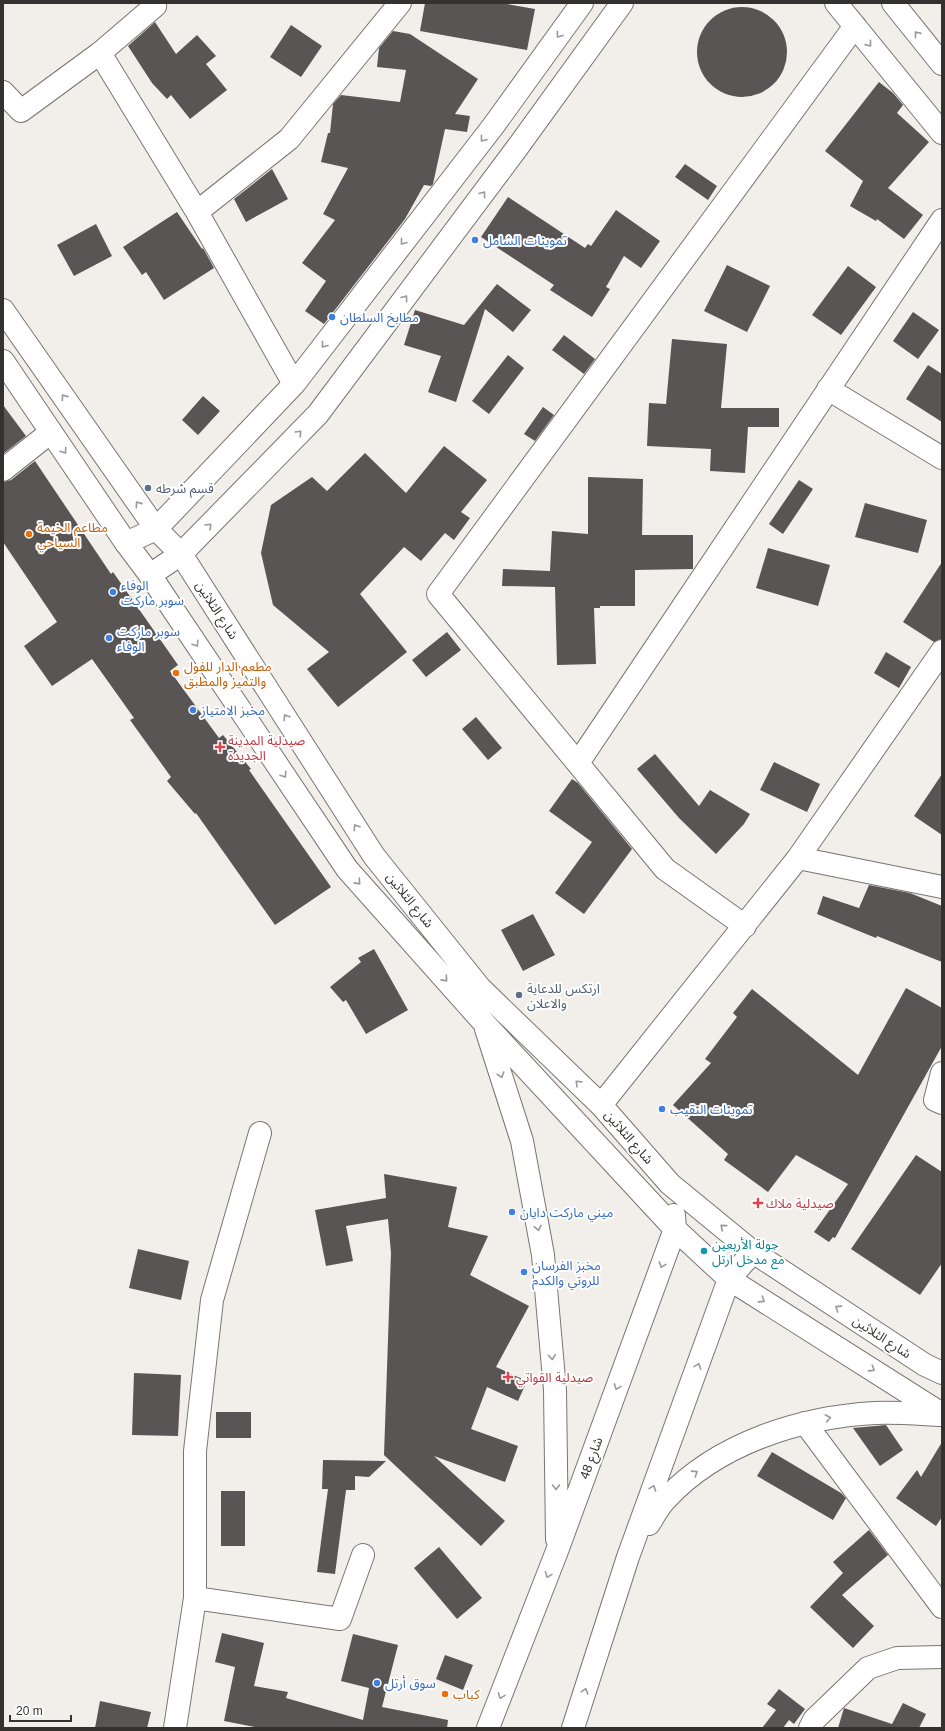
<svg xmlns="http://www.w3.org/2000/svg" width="945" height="1731" viewBox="0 0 945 1731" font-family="Arial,'Noto Sans Arabic',sans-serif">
<rect width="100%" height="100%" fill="#f2eeea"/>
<!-- building -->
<path fill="#595554" d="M 425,3 L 501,3 L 535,9 L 527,50 L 420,31 Z
M697 52a45 45 0 1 1 90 0a45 45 0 1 1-90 0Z
M 155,22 L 176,54 L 197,35 L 216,56 L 206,64 L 227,90 L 190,119 L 171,95 L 167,99 L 152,83 L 128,46 Z
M 291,25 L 322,46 L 301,77 L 270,57 Z
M 393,31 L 410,34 L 478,79 L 455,114 L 470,116 L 467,132 L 445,129 L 433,184 L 431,186 L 424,185 L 405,219 L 324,324 L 305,311 L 326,281 L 302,263 L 335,220 L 323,214 L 348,168 L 321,162 L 328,133 L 330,133 L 333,104 L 341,95 L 400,102 L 406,70 L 377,67 L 379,48 Z
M 879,82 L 893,93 L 903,105 L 897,113 L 929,142 L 888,188 L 923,215 L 904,239 L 877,219 L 876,221 L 850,206 L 863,181 L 825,151 Z
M 685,164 L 717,186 L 708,200 L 675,177 Z
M 272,169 L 288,199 L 246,222 L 234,199 Z
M 508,197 L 585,248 L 588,244 L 591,246 L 616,210 L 660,241 L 641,268 L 624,256 L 606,287 L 610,289 L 592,317 L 550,290 L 554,285 L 481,237 Z
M 177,212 L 202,249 L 203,248 L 214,268 L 164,300 L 146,272 L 142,275 L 123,247 Z
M 96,224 L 112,256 L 74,276 L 57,245 Z
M 727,265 L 770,286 L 747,332 L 704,311 Z
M 848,266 L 876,287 L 841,335 L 812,315 Z
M 497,284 L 531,310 L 513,332 L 485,309 L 456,402 L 428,392 L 441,356 L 404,345 L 415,310 L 464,325 Z
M 913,312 L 939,330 L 918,359 L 893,341 Z
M 564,335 L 595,359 L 584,374 L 552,350 Z
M 672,339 L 727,344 L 721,408 L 779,408 L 779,427 L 748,427 L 745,473 L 710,471 L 711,449 L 647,446 L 649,403 L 666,404 Z
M 508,355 L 524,368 L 489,414 L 472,401 Z
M 928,365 L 942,374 L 942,422 L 906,399 Z
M 203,396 L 220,411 L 198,435 L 182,420 Z
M 3,405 L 26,436 L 3,454 Z
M 543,407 L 554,415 L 535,441 L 524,434 Z
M 444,446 L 487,480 L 461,512 L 470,518 L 454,540 L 445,533 L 421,561 L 404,547 L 360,594 L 407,652 L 338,707 L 307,669 L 329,652 L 273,605 L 261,553 L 271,505 L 312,477 L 327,491 L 365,453 L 406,493 Z
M 35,461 L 111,574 L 113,572 L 178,665 L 170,671 L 219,738 L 223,735 L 251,769 L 249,770 L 331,887 L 275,925 L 196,813 L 195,814 L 167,781 L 171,777 L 130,720 L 134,718 L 92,659 L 52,686 L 24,646 L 57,622 L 3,542 L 3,482 L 11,480 Z
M 588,477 L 643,479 L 642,535 L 693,535 L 693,569 L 635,570 L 635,606 L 600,606 L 600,608 L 594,608 L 596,664 L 557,665 L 555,587 L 502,586 L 503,569 L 550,571 L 552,531 L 588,534 Z
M 799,480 L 813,489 L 783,534 L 769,524 Z
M 865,503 L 927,520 L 918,553 L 855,537 Z
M 768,548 L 830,565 L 818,606 L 756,588 Z
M 942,562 L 942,639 L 934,642 L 903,622 Z
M 447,632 L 461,650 L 426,677 L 412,660 Z
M 886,652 L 911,667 L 899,688 L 874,673 Z
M 476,717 L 502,748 L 488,760 L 462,729 Z
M 655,754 L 699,806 L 710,790 L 750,814 L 744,824 L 716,854 L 679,818 L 637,769 Z
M 774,762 L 820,784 L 807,812 L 760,790 Z
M 942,774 L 942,835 L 914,816 Z
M 572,779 L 578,783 L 632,849 L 584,914 L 555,893 L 592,842 L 549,811 Z
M 869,885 L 910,893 L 942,906 L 942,962 L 877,936 L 876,938 L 817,914 L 823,896 L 859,908 Z
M 533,914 L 555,955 L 523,971 L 501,930 Z
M 374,949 L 408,1010 L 366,1034 L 346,1000 L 343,1002 L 330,987 L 361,962 L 358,958 Z
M 906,988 L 942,1008 L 942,1046 L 835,1238 L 833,1237 L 829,1242 L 814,1232 L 848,1184 L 796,1155 L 768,1192 L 724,1160 L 728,1154 L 673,1105 L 711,1063 L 705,1059 L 737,1017 L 733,1013 L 752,989 L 858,1075 Z
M 916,1155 L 942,1172 L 942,1263 L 920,1295 L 851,1249 Z
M 384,1174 L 457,1187 L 448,1227 L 488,1236 L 470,1275 L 529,1306 L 496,1367 L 527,1381 L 518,1401 L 487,1387 L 471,1429 L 518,1446 L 505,1482 L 434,1456 L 505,1521 L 481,1546 L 384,1455 L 391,1253 L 388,1219 L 346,1226 L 353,1261 L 326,1266 L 315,1210 L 386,1198 Z
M 138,1249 L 189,1261 L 181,1300 L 129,1288 Z
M 134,1373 L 181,1375 L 178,1436 L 132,1435 Z
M 216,1412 L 251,1412 L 251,1438 L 216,1438 Z
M 886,1425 L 903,1450 L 880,1466 L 853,1428 Z
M 942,1442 L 942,1517 L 936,1526 L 896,1498 L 917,1470 L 921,1477 Z
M 772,1452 L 841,1493 L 846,1498 L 833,1520 L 757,1476 Z
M 323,1460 L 386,1461 L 369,1477 L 355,1476 L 355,1490 L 346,1490 L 335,1574 L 317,1572 L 328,1489 L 322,1489 Z
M 221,1491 L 245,1491 L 245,1546 L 221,1546 Z
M 869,1530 L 888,1555 L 842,1595 L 874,1626 L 853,1648 L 810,1607 L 843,1573 L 833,1562 Z
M 439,1547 L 482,1598 L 457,1619 L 414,1568 Z
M 222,1633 L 264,1643 L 254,1686 L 288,1692 L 286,1698 L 363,1720 L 369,1688 L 341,1681 L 353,1634 L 398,1645 L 382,1707 L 448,1720 L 447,1728 L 260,1728 L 224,1721 L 235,1667 L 215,1662 Z
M 445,1655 L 473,1665 L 463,1690 L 436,1679 Z
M 779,1689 L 805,1709 L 794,1724 L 789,1720 L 783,1728 L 762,1728 L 776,1710 L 767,1704 Z
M 100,1701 L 151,1712 L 147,1728 L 95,1728 Z
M 903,1703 L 926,1714 L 919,1728 L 838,1728 L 844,1708 L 892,1724 Z"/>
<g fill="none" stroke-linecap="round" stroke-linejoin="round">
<defs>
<path id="minor" d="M 836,3 L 942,133
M 893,3 L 942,64
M 100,53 L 197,212 L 294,384
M 3,92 L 21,111 L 100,53 L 155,6 L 154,3
M 197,212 L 289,139 L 400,3
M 828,389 L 942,458
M 3,470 L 51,432
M 126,543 L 156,529 L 294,384 L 494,125 L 582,3
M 150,575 L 181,554 L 318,414 L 517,148 L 622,3
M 578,763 L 942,220
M 798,858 L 942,887
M 745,926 L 665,869 L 438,594 L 855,26
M 942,1073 L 935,1100 L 942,1103
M 601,1105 L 798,858 L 942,651
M 753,1252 L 925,1365 L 942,1373
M 729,1279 L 942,1414
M 805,1423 L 942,1607
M 195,1598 L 340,1619 L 363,1555
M 175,1728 L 195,1598 L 195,1451 L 212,1300 L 260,1133
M 810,1728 L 814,1720 L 868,1668 L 897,1658 L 942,1657"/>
<path id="major" d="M 3,310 L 156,529 L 181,554 L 374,856 L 480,988 L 601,1105 L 670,1184 L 753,1252 L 729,1279 L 628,1557 L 573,1728
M 3,361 L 126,543 L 150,575 L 347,869 L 485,1024 L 675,1229 L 729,1279
M 486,1029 L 522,1141 L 543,1255 L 555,1390 L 557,1539
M 649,1524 C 654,1516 659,1506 666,1499 C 718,1443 801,1417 875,1413 C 897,1412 920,1414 942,1415
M 488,1728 L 557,1551 L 675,1229 L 674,1215"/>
</defs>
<!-- minor casing -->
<use href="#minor" stroke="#797572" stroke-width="24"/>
<!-- major casing -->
<use href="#major" stroke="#797572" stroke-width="24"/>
<!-- minor -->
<use href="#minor" stroke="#fff" stroke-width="22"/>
<!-- major -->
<use href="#major" stroke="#fff" stroke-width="22"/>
</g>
<!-- one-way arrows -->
<defs><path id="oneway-chevron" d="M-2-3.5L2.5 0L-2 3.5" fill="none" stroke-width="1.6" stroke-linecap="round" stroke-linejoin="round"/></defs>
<g stroke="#9a9898">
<use href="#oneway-chevron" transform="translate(917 34) rotate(-129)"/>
<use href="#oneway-chevron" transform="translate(559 35) rotate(126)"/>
<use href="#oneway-chevron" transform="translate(869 44) rotate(51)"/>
<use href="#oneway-chevron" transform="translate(483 139) rotate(128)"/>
<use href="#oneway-chevron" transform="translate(483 194) rotate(-53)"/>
<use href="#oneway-chevron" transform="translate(403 242) rotate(128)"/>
<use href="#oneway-chevron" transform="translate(405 298) rotate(-53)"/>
<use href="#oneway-chevron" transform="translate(324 345) rotate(128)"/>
<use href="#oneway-chevron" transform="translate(64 397) rotate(-125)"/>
<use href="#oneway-chevron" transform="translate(299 433) rotate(-46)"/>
<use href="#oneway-chevron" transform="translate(64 451) rotate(56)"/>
<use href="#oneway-chevron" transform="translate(138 504) rotate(-125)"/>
<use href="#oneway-chevron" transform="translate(209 526) rotate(-46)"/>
<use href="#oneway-chevron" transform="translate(196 644) rotate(56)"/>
<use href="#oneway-chevron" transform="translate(286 717) rotate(-123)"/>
<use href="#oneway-chevron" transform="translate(284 775) rotate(56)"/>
<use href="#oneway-chevron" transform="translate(356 827) rotate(-123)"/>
<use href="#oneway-chevron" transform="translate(358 882) rotate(48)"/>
<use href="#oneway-chevron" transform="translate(445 979) rotate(48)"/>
<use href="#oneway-chevron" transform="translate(501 1075) rotate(73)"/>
<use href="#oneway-chevron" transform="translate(578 1083) rotate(-136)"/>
<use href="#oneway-chevron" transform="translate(723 1227) rotate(-140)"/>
<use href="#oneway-chevron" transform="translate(538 1228) rotate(79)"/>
<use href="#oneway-chevron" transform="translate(662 1265) rotate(110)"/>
<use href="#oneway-chevron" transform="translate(762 1300) rotate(33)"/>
<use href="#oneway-chevron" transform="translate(838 1308) rotate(-147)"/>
<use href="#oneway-chevron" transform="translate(552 1357) rotate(85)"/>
<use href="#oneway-chevron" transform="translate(698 1366) rotate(-70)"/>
<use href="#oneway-chevron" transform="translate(872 1369) rotate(33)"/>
<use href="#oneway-chevron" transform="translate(617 1387) rotate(110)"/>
<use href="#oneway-chevron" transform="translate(828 1418) rotate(-11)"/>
<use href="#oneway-chevron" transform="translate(695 1473) rotate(-33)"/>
<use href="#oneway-chevron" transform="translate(556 1487) rotate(89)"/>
<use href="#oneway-chevron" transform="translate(653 1488) rotate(-70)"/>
<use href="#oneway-chevron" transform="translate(548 1575) rotate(111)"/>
<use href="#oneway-chevron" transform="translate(585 1691) rotate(-72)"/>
<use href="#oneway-chevron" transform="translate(501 1696) rotate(111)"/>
</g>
<!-- markers -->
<g fill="#3f7fe0" stroke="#fff" stroke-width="1.5">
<circle cx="475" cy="240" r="4"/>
<circle cx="332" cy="317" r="4"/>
<circle cx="113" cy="592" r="4"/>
<circle cx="109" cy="638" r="4"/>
<circle cx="193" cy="710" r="4"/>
<circle cx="662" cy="1109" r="4"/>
<circle cx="512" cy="1212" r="4"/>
<circle cx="524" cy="1272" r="4"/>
<circle cx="377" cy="1683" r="4"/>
</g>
<g fill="#5c6f8a" stroke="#fff" stroke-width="1.5">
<circle cx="148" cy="488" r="4"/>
<circle cx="519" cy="995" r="4"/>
</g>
<g fill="#e8710a" stroke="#fff" stroke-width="1.5">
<circle cx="29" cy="534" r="4"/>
<circle cx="176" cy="673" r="4"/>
<circle cx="445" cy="1694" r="4"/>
</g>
<g fill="#e0444e" stroke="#fff" stroke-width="1.5">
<path d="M218 741h4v4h4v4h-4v4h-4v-4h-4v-4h4z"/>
<path d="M756 1197h4v4h4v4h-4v4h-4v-4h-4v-4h4z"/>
<path d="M506 1371h4v4h4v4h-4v4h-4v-4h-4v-4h4z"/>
</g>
<circle fill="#0f9aa8" stroke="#fff" stroke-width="1.5" cx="704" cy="1251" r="4"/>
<g text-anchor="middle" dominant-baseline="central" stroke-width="4" stroke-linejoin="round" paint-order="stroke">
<!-- shop labels -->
<g font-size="13" fill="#366cbe" stroke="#fff" text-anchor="start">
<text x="483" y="240">تموينات الشامل</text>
<text x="340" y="317">مطابخ السلطان</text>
<text x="121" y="585">الوفاء<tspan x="121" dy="15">سوبر ماركت</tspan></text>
<text x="117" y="631">سوبر ماركت<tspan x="117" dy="15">الوفاء</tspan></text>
<text x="201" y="710">مخبز الامتياز</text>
<text x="670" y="1109">تموينات النقيب</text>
<text x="520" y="1212">ميني ماركت دايان</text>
<text x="532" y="1265">مخبز الفرسان<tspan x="532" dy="15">للروتي والكدم</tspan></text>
<text x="385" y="1683">سوق أرتل</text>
</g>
<!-- service labels -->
<g font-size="13" fill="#4e5e75" stroke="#fff" text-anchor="start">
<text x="156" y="488">قسم شرطه</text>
<text x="527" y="988">ارتكس للدعاية<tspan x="527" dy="15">والاعلان</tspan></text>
</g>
<!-- food labels -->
<g font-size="13" fill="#c56008" stroke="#fff" text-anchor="start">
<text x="37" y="527">مطاعم الخيمة<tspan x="37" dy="15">السياحي</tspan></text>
<text x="184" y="666">مطعم الدار للفول<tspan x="184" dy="15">والتميز والمطبق</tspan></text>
<text x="453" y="1694">كباب</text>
</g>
<!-- street labels -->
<g font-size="13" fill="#343231" stroke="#fff">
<text transform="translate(217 610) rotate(57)">شارع الثلاثين</text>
<text transform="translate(410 900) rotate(51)">شارع الثلاثين</text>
<text transform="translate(629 1137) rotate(49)">شارع الثلاثين</text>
<text transform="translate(882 1337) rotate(33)">شارع الثلاثين</text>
<text transform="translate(591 1458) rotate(-70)">شارع 48</text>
</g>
<!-- health labels -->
<g font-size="13" fill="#be3a42" stroke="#fff" text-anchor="start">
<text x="228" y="740">صيدلية المدينة<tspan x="228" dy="15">الجديدة</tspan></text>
<text x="766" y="1203">صيدلية ملاك</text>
<text x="516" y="1377">صيدلية القواتي</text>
</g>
<!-- culture labels -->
<g font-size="13" fill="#0d838f" stroke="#fff" text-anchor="start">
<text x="712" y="1244">جولة الأربعين<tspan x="712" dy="15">مع مدخل ارتل</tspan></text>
</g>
</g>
<!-- border -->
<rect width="945" height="1731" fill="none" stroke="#343231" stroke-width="8"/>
<!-- scale -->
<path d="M10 1715v6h61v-6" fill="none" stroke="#343231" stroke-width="2"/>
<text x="16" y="1715" font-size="12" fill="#343231" stroke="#ffffff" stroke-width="3" paint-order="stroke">20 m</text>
</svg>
